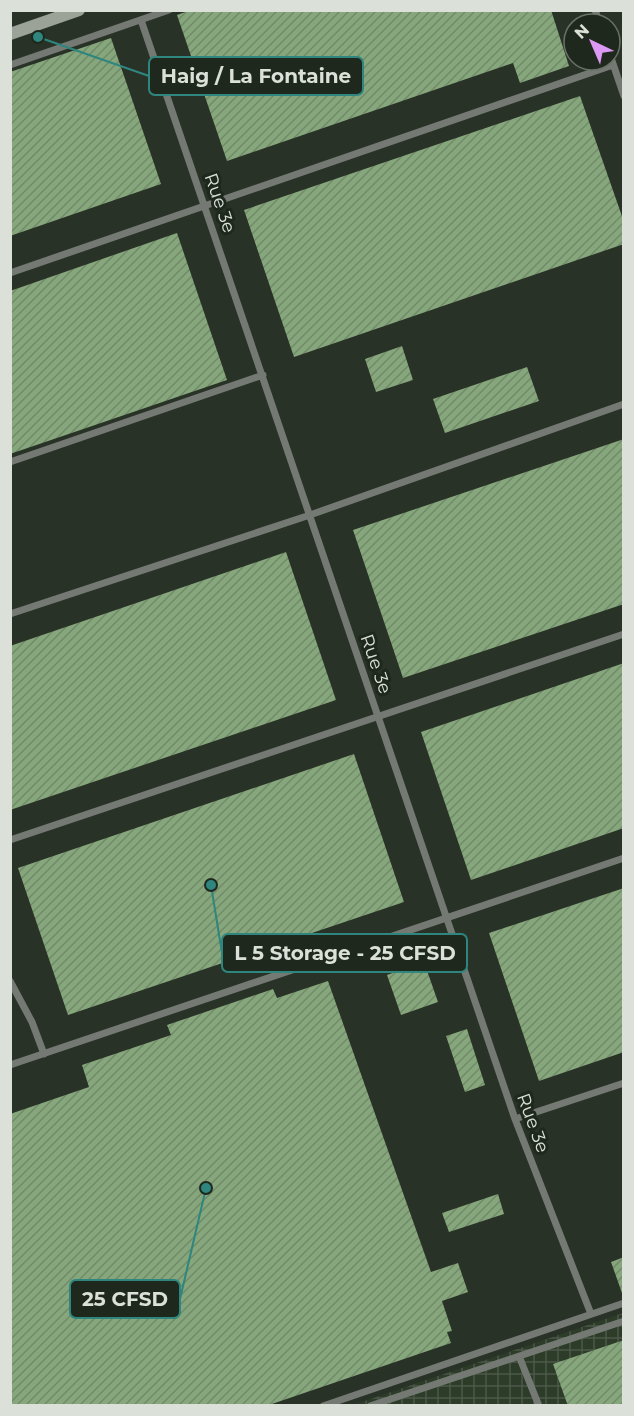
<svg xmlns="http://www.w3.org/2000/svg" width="634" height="1416" viewBox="0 0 634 1416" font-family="Montserrat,sans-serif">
<defs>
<pattern id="industrial-grid" width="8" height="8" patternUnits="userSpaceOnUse" patternTransform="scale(1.5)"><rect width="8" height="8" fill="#2d3b29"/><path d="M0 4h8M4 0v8" fill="none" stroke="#4b5747"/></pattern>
<pattern id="building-hatch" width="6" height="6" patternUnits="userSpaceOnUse" patternTransform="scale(1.5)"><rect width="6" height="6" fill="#86a77c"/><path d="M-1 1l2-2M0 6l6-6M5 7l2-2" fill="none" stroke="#72896a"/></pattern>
</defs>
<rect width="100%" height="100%" fill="#293226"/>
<!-- industrial -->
<path fill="url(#industrial-grid)" d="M 623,1313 L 623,1405 L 353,1405 Z"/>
<!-- building -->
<path fill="url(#building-hatch)" d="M 191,10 L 551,10 L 569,66 L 520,83 L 513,63 L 227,161 L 177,15 Z
M 111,38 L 161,184 L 10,236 L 10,72 Z
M 580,96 L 624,222 L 624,244 L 294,357 L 244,210 Z
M 177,233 L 227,380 L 10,454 L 10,291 Z
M 402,346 L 413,380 L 376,392 L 365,359 Z
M 527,367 L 539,401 L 445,433 L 433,399 Z
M 624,439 L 624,604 L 403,678 L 353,530 Z
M 286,552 L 336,700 L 10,810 L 10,646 Z
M 624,663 L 624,828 L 471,880 L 421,732 Z
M 354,754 L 404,902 L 68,1015 L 18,868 Z
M 624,888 L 624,1052 L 539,1081 L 489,933 Z
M 424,962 L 438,1002 L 401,1015 L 387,975 Z
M 328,981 L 431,1272 L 458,1263 L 468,1292 L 442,1301 L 452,1331 L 447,1332 L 451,1343 L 266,1406 L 10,1406 L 10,1114 L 89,1087 L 82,1065 L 171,1035 L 167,1025 L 273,989 L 277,998 Z
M 467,1029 L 485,1085 L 465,1092 L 446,1036 Z
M 498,1194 L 504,1214 L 449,1232 L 442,1213 Z
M 624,1257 L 624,1293 L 622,1293 L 611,1262 Z
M 624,1340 L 624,1406 L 568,1406 L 553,1364 Z"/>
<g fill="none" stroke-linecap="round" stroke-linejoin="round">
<!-- lane -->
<path stroke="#747973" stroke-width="7" d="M 595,10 L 600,24
M 141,20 L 515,1119 L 591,1314
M 610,55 L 624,96
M 10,65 L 169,10
M 10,273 L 613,65
M 10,462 L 263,375
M 10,614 L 310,515 L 624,404
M 10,840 L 624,634
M 10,981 L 32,1022 L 44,1054
M 10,1065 L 624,858
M 515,1119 L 624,1083
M 519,1356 L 539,1406
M 323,1406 L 624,1303
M 370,1406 L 624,1321"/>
<!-- secondary -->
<path stroke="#9ba399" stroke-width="12" d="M 10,34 L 79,10"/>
</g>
<g text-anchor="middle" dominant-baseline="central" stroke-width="6" stroke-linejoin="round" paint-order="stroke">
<!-- street labels -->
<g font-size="18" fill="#dbe1d9" stroke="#1f281d">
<text transform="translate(220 203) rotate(71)">Rue 3e</text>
<text transform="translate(376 664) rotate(71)">Rue 3e</text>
<text transform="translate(533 1123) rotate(70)">Rue 3e</text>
</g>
</g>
<!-- callouts -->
<path fill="none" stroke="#2e867e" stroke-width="2" d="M38 37L149 76M211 885L222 953M206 1188L180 1299"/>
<g fill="#2e867e" stroke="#1f281d" stroke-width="2">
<circle cx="38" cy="37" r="6"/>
<circle cx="211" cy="885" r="6"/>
<circle cx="206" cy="1188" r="6"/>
</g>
<g fill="#1f281d" stroke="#2e867e" stroke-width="2">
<rect x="149" y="57" width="214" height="38" rx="6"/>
<rect x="222" y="934" width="245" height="38" rx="6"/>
<rect x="70" y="1280" width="110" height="38" rx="6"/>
</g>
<g font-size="20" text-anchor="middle" font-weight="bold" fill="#dbe1d9">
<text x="256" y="83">Haig / La Fontaine</text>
<text x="345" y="960">L 5 Storage - 25 CFSD</text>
<text x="125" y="1306">25 CFSD</text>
</g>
<!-- border -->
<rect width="634" height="1416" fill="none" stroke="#dbe1d9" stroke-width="24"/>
<!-- north arrow -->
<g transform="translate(592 42) rotate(316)"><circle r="28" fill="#1f281d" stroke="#6a7268" stroke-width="1.5"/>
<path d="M0-4.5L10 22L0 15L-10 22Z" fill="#dc99f4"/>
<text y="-9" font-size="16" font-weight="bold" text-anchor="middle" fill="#dbe1d9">N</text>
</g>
</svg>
